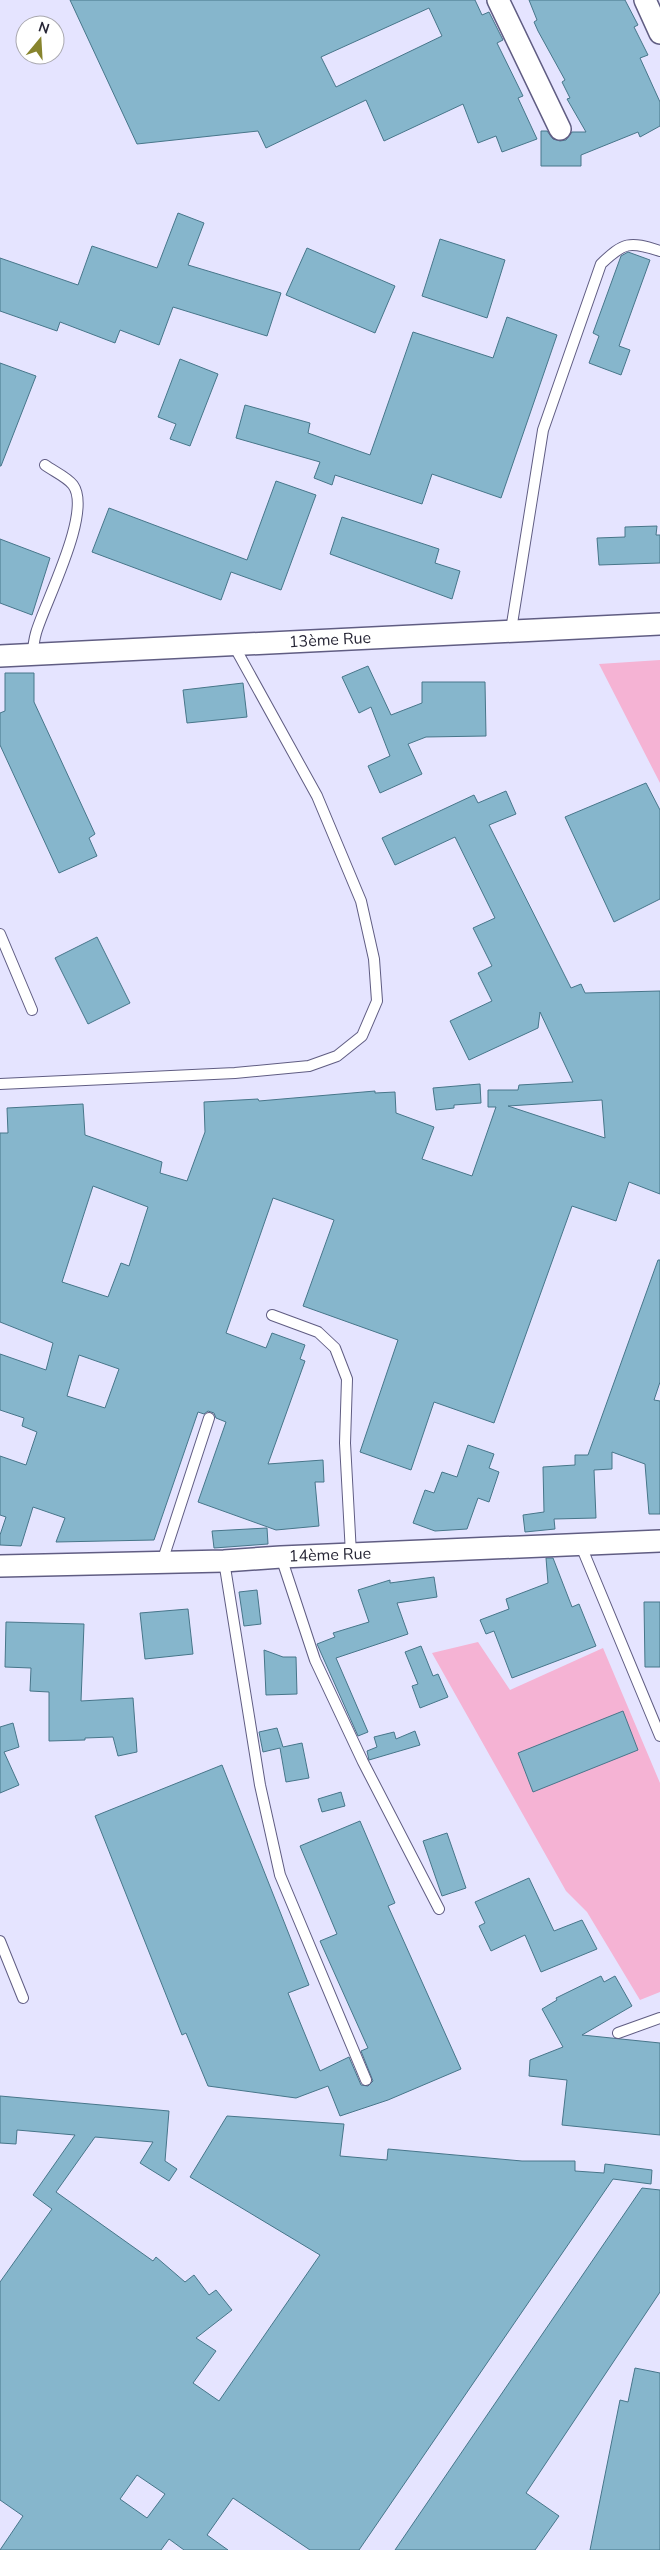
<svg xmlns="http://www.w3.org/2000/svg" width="660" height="2550" viewBox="0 0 660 2550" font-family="'Nunito Sans',sans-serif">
<rect width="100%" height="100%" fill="#e5e4ff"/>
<!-- green -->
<path fill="#f5b3d4" d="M 660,660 L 660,783 L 599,664 Z
M 478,1642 L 510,1690 L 603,1648 L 660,1783 L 660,1992 L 640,2000 L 587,1912 L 566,1891 L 432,1653 Z"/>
<!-- building -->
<path fill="#86b6cc" stroke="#47768a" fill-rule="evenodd" d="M 70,0 L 475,0 L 482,15 L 489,12 L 503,40 L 497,43 L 523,96 L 518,98 L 537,139 L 502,152 L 496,136 L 478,143 L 463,104 L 384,141 L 366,100 L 266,148 L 258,131 L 137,144 ZM 429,8 L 442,36 L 336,87 L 321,57 Z
M 529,0 L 625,0 L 638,25 L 634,27 L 648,55 L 640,58 L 660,102 L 660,126 L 640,137 L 638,132 L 581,155 L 581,166 L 541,166 L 541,131 L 547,131 L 553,139 L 560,141 L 566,140 L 572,132 L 586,132 L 567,99 L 570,98 L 562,82 L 565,80 L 538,31 L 534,22 L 537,20 Z
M 178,213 L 204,223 L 188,265 L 281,293 L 267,336 L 173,307 L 159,345 L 120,330 L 115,343 L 60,322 L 57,331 L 0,311 L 0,258 L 78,285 L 92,246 L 157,268 Z
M 440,239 L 505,260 L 487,318 L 422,296 Z
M 307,248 L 395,286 L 375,333 L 286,295 Z
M 628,252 L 650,260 L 619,346 L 630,350 L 621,375 L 589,363 L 599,336 L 593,333 L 621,256 Z
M 507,317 L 557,335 L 501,498 L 432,474 L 422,504 L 335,475 L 332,485 L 314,478 L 320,462 L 236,438 L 245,405 L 310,423 L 308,433 L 370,455 L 413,332 L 493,358 Z
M 180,359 L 218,374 L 190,446 L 170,439 L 176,424 L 158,417 Z
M 0,363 L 36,376 L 1,466 L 0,466 Z
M 276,481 L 316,495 L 281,590 L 231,572 L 221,600 L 92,552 L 109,508 L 247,560 Z
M 342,517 L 439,549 L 435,563 L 460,571 L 452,599 L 330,554 Z
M 657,526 L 656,535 L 660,535 L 660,563 L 599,565 L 597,538 L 625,537 L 625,527 Z
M 0,539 L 50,558 L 32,615 L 0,603 Z
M 368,666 L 391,715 L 422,703 L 422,682 L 485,682 L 486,736 L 426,737 L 408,744 L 422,774 L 380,793 L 368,766 L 390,756 L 371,707 L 359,713 L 342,677 Z
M 5,673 L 34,673 L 34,702 L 95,834 L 89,838 L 97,856 L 59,873 L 0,745 L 0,713 L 5,711 Z
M 243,683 L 247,717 L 187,723 L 183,690 Z
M 646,783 L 660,810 L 660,899 L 614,922 L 565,817 Z
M 506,791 L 516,814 L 489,825 L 571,988 L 581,984 L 585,993 L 660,991 L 660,1194 L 629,1182 L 616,1221 L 572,1206 L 494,1423 L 434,1402 L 411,1470 L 360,1452 L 398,1340 L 303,1306 L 334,1220 L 273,1198 L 226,1333 L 266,1348 L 272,1333 L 305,1345 L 300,1359 L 305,1361 L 268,1464 L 323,1460 L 324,1482 L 315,1482 L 319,1526 L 276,1530 L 198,1502 L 226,1422 L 216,1418 L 214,1413 L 208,1411 L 204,1414 L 198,1412 L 154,1540 L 56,1542 L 65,1518 L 33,1507 L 21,1546 L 0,1545 L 0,1535 L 6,1517 L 0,1515 L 0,1456 L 26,1465 L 37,1432 L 22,1426 L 24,1418 L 0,1410 L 0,1354 L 46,1370 L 53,1343 L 0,1322 L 0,1133 L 8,1133 L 7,1108 L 83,1104 L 85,1135 L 162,1162 L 160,1173 L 187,1181 L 205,1132 L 204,1102 L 258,1099 L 259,1101 L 375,1091 L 375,1093 L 395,1092 L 396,1113 L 434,1127 L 422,1159 L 472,1176 L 496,1107 L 488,1107 L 488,1090 L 518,1090 L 519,1085 L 573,1082 L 540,1012 L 538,1028 L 469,1060 L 450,1021 L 492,1001 L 478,973 L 492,966 L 473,928 L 495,918 L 455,837 L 395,865 L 382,838 L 474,795 L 478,803 ZM 602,1100 L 605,1138 L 508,1106 ZM 93,1186 L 148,1207 L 129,1266 L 121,1263 L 108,1297 L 62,1282 ZM 79,1355 L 119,1369 L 105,1408 L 67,1396 Z
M 97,937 L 130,1003 L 88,1024 L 55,958 Z
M 480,1084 L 481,1103 L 454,1105 L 454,1108 L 436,1110 L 433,1088 Z
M 658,1260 L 660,1260 L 660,1382 L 654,1400 L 660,1401 L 660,1514 L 649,1514 L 645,1464 L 612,1452 L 612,1469 L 594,1470 L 596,1518 L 554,1519 L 555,1529 L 525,1532 L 523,1515 L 544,1512 L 543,1467 L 575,1465 L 575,1455 L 588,1455 Z
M 468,1445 L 494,1454 L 489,1468 L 499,1472 L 489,1502 L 478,1498 L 467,1529 L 435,1531 L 413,1523 L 425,1490 L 434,1493 L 442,1472 L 457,1477 Z
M 267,1528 L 268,1544 L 214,1548 L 212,1531 Z
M 546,1558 L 553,1558 L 572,1607 L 579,1604 L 596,1646 L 512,1678 L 494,1631 L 486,1634 L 480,1620 L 509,1609 L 506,1599 L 548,1583 Z
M 434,1577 L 437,1597 L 397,1603 L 408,1634 L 336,1658 L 368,1732 L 358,1736 L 317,1644 L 335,1637 L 333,1633 L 369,1622 L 358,1590 L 390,1580 L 390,1583 Z
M 257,1590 L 261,1624 L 244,1626 L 239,1592 Z
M 644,1602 L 660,1602 L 660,1667 L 645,1667 Z
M 188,1609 L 193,1654 L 145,1659 L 140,1613 Z
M 6,1622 L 84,1624 L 81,1701 L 133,1698 L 137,1752 L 118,1756 L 113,1737 L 85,1738 L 85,1740 L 49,1741 L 49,1692 L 30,1691 L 31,1668 L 5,1667 Z
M 421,1646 L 433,1676 L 438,1674 L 448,1697 L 420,1708 L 412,1686 L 418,1684 L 405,1652 Z
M 264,1650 L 283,1657 L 296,1657 L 297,1694 L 266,1695 Z
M 623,1711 L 638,1750 L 533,1792 L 518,1753 Z
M 13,1723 L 19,1747 L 4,1752 L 19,1785 L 0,1793 L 0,1727 Z
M 277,1728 L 283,1747 L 302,1743 L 309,1778 L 286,1782 L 280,1748 L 263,1752 L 259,1732 Z
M 415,1731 L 420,1745 L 369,1760 L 367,1751 L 377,1747 L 374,1737 L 394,1732 L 396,1739 Z
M 222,1765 L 309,1985 L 288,1993 L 320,2071 L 349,2057 L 361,2085 L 368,2086 L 373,2081 L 361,2051 L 368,2048 L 320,1941 L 337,1934 L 300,1846 L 360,1821 L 395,1903 L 388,1906 L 461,2069 L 388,2100 L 340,2116 L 328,2086 L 296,2098 L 208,2086 L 186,2033 L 182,2035 L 95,1816 Z
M 341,1792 L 345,1806 L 322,1812 L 318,1799 Z
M 447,1833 L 466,1888 L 442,1896 L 423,1841 Z
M 529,1878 L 554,1931 L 582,1920 L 597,1949 L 541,1972 L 525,1935 L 491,1951 L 479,1926 L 485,1923 L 475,1902 Z
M 601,1976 L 604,1982 L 615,1976 L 632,2006 L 582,2035 L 660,2043 L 660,2135 L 562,2125 L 567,2080 L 529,2076 L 530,2060 L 563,2047 L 542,2009 L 557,2000 L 556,1998 Z
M 0,2096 L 169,2111 L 165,2161 L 177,2169 L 169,2181 L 140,2163 L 153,2142 L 95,2137 L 56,2192 L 153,2261 L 156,2257 L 185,2282 L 194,2275 L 209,2295 L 216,2290 L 232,2310 L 196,2338 L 216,2351 L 193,2383 L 219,2401 L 320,2255 L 190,2177 L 227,2116 L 344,2124 L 340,2156 L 387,2160 L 388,2149 L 522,2161 L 575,2161 L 575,2171 L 604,2173 L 605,2164 L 652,2170 L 651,2184 L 613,2179 L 359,2550 L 310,2550 L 233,2498 L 207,2535 L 228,2550 L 184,2550 L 169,2539 L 161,2550 L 0,2550 L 23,2516 L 0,2500 L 0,2282 L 52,2209 L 33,2195 L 75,2135 L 17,2130 L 16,2144 L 0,2143 ZM 137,2475 L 165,2494 L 147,2518 L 120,2499 Z
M 642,2188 L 660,2190 L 660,2292 L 526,2493 L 559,2516 L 535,2550 L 395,2550 Z
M 635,2368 L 660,2373 L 660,2550 L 590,2550 L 620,2400 L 628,2402 Z"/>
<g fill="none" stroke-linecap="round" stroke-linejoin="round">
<defs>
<path id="service" d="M 511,630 L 543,430 L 601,264 C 624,242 629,241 660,251
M 32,656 C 33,648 34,640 36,633 C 44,604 93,512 73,485 C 67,477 53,471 45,465
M 0,934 L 32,1010
M 0,1084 L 235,1073 L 309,1066 L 337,1056 L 362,1036 L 377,1001 L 374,959 L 361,901 L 317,796 L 233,644
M 272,1315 L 318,1332 L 335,1348 L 347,1379 L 345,1443 L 351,1554
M 581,1546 L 660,1736
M 281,1557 L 315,1660 L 363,1762 L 439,1909
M 224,1561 L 260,1785 L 280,1875 L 366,2080
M 162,1562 L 209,1418
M 0,1941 L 23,1998
M 618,2033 L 660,2018"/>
<path id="minor" d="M 498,0 L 560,129
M 645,0 L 660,33
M 0,656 L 660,624
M 0,1566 L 224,1561 L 281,1557 L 660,1541"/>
</defs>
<!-- service casing -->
<use href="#service" stroke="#605d83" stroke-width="12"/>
<!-- minor casing -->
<use href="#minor" stroke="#605d83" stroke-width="24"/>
<!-- service -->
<use href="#service" stroke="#fff" stroke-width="10"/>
<!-- minor -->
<use href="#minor" stroke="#fff" stroke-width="21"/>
</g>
<g text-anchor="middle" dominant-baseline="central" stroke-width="4.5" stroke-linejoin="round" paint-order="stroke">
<!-- street labels -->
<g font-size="16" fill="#272636" stroke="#fff">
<text transform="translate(330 640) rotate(-3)">13ème Rue</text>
<text transform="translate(330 1555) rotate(-2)">14ème Rue</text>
</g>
</g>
<!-- north arrow -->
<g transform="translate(40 40) rotate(18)"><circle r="24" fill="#ffffff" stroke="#a9a8af"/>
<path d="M0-4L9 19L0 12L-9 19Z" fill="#87842d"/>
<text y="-8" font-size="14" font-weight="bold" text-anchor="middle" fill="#272636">N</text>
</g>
</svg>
